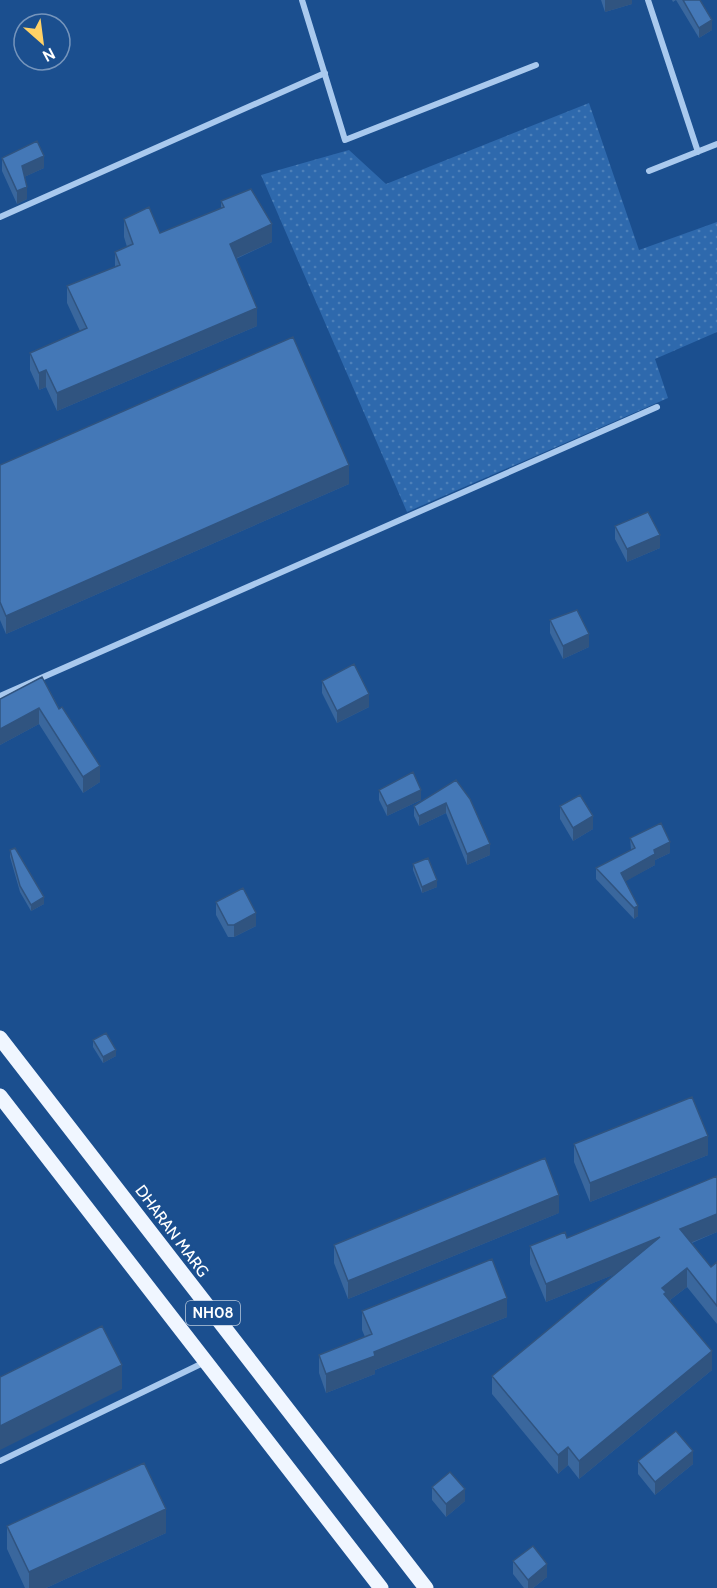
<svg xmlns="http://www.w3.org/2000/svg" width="717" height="1588" viewBox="0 0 717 1588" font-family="Cabin,sans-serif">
<defs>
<pattern id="grass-dots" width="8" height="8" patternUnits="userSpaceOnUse" patternTransform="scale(1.5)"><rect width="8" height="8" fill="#2e69ad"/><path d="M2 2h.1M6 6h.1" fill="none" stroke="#4d80b9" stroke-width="1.8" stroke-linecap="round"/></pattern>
</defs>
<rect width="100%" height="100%" fill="#1b4f8f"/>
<!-- grass -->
<path fill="url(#grass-dots)" d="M 589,103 L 639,250 L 717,222 L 717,332 L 655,359 L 668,398 L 407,512 L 261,175 L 349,150 L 386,184 Z"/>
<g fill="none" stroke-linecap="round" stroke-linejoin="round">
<!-- minor -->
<path stroke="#a9c9ee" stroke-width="6" d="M 302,0 L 345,140 L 536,65
M 648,0 L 698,152
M 649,171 L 717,144
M 0,217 L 325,73
M 0,696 L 657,407
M 0,1461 L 205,1362"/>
<!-- primary -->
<path stroke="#f0f6ff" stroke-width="15" d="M 0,1038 L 426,1588
M 0,1096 L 381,1588"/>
</g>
<!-- wall -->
<path fill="#3a679d" d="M 601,0 L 632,0 L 632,4 L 605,12 Z
M 672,0 L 700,0 L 712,30 L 699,38 L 676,0 L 673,2 Z
M 2,158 L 44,168 L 24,177 L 27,199 L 17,204 L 2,171 Z
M 221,201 L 272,242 L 236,259 L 257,326 L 57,411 L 46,387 L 39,390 L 30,370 L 30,353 L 80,331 L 67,303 L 67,286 L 115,267 L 115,252 L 127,247 L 124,237 L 124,219 L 160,233 L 221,208 Z
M 0,465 L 349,484 L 6,634 L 0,620 Z
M 615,526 L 660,548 L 627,562 L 615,539 Z
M 550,620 L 589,647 L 563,659 L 550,633 Z
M 42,677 L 100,782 L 83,793 L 39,724 L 0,745 L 0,699 Z
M 322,681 L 369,707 L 337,723 L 322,693 Z
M 456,780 L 490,855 L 467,865 L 446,813 L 419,826 L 414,816 L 414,806 Z
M 379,790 L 421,800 L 387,816 L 379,800 Z
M 560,806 L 593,829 L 573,841 L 560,819 Z
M 630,838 L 670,853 L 655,860 L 655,865 L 625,881 L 638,916 L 634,919 L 596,879 L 596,868 L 631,850 Z
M 10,850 L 44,904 L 31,911 L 20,892 L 10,857 Z
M 413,864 L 437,887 L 422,893 L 413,870 Z
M 216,902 L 256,926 L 234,937 L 228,937 L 216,915 Z
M 93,1040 L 116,1056 L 103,1063 L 93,1047 Z
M 574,1144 L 708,1155 L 590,1202 L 574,1162 Z
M 717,1176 L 717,1232 L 692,1243 L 711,1267 L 717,1262 L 717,1324 L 687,1287 L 670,1300 L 712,1370 L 579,1479 L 568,1465 L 558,1474 L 492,1394 L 492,1376 L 615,1274 L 546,1302 L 530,1264 L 530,1246 L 567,1238 Z
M 559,1213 L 348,1299 L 334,1263 L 334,1245 Z
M 362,1311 L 507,1317 L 375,1370 L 375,1374 L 326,1393 L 319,1373 L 319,1355 L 365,1337 L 362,1330 Z
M 638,1461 L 693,1464 L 655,1495 L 638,1474 Z
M 432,1487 L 465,1501 L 446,1517 L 432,1500 Z
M 7,1526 L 166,1533 L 46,1588 L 25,1588 L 7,1549 Z
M 513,1561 L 547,1577 L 533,1588 L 524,1588 L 513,1574 Z"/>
<!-- shaded-wall -->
<path fill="#305480" d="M 605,0 L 632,0 L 632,4 L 605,12 Z
M 712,20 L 712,30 L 699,38 L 699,28 Z
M 44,156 L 44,168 L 22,178 L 22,166 Z
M 27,187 L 27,199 L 17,204 L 17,191 Z
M 272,224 L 272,242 L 230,261 L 230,244 Z
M 257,308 L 257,326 L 57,411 L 57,393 Z
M 46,370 L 46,387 L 39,390 L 39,373 Z
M 349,465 L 349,484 L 6,634 L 6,616 Z
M 660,535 L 660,548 L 627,562 L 627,549 Z
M 589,634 L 589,647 L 563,659 L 563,646 Z
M 369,694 L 369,707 L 337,723 L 337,711 Z
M 39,708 L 39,724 L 0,745 L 0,729 Z
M 100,766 L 100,782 L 83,793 L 83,777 Z
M 421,790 L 421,800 L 387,816 L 387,806 Z
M 446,803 L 446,813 L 419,826 L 419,816 Z
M 593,816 L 593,829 L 573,841 L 573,828 Z
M 670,842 L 670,853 L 655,860 L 655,865 L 621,884 L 621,873 L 654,850 Z
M 490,844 L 490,855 L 467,865 L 467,854 Z
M 437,880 L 437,887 L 422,893 L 422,887 Z
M 44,897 L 44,904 L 31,911 L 31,905 Z
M 638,906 L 638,916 L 634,919 L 634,908 Z
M 256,913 L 256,926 L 234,937 L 234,925 Z
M 116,1050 L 116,1056 L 103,1063 L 103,1057 Z
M 708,1136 L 708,1155 L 590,1202 L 590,1183 Z
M 559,1195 L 559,1213 L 348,1299 L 348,1281 Z
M 717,1214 L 717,1232 L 680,1247 L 680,1229 Z
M 660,1237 L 660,1256 L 546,1302 L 546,1284 Z
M 687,1268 L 687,1287 L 666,1303 L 662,1288 Z
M 507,1298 L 507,1317 L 375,1370 L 375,1374 L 326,1393 L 326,1374 L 374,1352 Z
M 712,1351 L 712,1370 L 579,1479 L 579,1461 Z
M 122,1365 L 122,1389 L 0,1450 L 0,1426 Z
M 568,1447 L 568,1465 L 558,1474 L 558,1455 Z
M 693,1451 L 693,1464 L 655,1495 L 655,1482 Z
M 465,1489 L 465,1501 L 446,1517 L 446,1504 Z
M 166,1509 L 166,1533 L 46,1588 L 29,1588 L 29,1572 Z
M 547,1564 L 547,1577 L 533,1588 L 528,1588 L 528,1580 Z"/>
<!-- building -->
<path fill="#4478b7" stroke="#305480" stroke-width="1.5" d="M 683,0 L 700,0 L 712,20 L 699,28 Z
M 37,141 L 44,156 L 22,166 L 27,187 L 17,191 L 2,158 Z
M 251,189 L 272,224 L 230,244 L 257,308 L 57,393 L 46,370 L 39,373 L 30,353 L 87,328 L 67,286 L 120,265 L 115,252 L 133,244 L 124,219 L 149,207 L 160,233 L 224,207 L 221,201 Z
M 293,337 L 349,465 L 6,616 L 0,602 L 0,465 Z
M 648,512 L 660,535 L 627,549 L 615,526 Z
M 577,610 L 589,634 L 563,646 L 550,620 Z
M 354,664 L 369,694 L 337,711 L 322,681 Z
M 42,677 L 59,709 L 62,707 L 100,766 L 83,777 L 39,708 L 0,729 L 0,699 Z
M 413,772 L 421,790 L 387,806 L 379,790 Z
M 456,780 L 470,799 L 490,844 L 467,854 L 446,803 L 419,816 L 414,806 Z
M 580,795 L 593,816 L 573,828 L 560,806 Z
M 661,823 L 670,842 L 654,850 L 655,854 L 621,873 L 638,906 L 634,908 L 596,868 L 635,848 L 630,838 Z
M 15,848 L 44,897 L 31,905 L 20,886 L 10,850 Z
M 428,858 L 437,880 L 422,887 L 413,864 Z
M 243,888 L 256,913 L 234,925 L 228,925 L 216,902 Z
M 106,1033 L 116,1050 L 103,1057 L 93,1040 Z
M 692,1097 L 708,1136 L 590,1183 L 574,1144 Z
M 545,1158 L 559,1195 L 348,1281 L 334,1245 Z
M 717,1176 L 717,1214 L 680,1229 L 711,1267 L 717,1262 L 717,1306 L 687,1268 L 662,1288 L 666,1292 L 664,1294 L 712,1351 L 579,1461 L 568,1447 L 558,1455 L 492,1376 L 660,1237 L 546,1284 L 530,1246 L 565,1232 L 567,1238 Z
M 492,1259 L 507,1298 L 374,1352 L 375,1356 L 326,1374 L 319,1355 L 372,1334 L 362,1311 Z
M 102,1326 L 122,1365 L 0,1426 L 0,1377 Z
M 676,1431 L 693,1451 L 655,1482 L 638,1461 Z
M 144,1463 L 166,1509 L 29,1572 L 7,1526 Z
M 450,1472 L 465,1489 L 446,1504 L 432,1487 Z
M 533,1546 L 547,1564 L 528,1580 L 513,1561 Z"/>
<g text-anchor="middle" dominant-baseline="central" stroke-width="4.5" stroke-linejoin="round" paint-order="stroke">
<!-- shield labels -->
<rect fill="#1b4f8f" stroke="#bbcadd" stroke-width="1.5" x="186" y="1301" width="54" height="24" rx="4.5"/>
<g font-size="15" font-weight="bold" fill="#fff">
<text x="213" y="1313">NH08</text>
</g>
<!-- street labels -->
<g font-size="16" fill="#fff" stroke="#1b4f8f">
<text transform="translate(172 1231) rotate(53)">DHARAN MARG</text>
</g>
</g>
<!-- north arrow -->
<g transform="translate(42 42) rotate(152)"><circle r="28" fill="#1b4f8f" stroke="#7695bc" stroke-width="1.5"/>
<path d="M0-4.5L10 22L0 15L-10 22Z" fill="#ffd166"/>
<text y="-9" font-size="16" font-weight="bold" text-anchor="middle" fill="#ffffff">N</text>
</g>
</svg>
